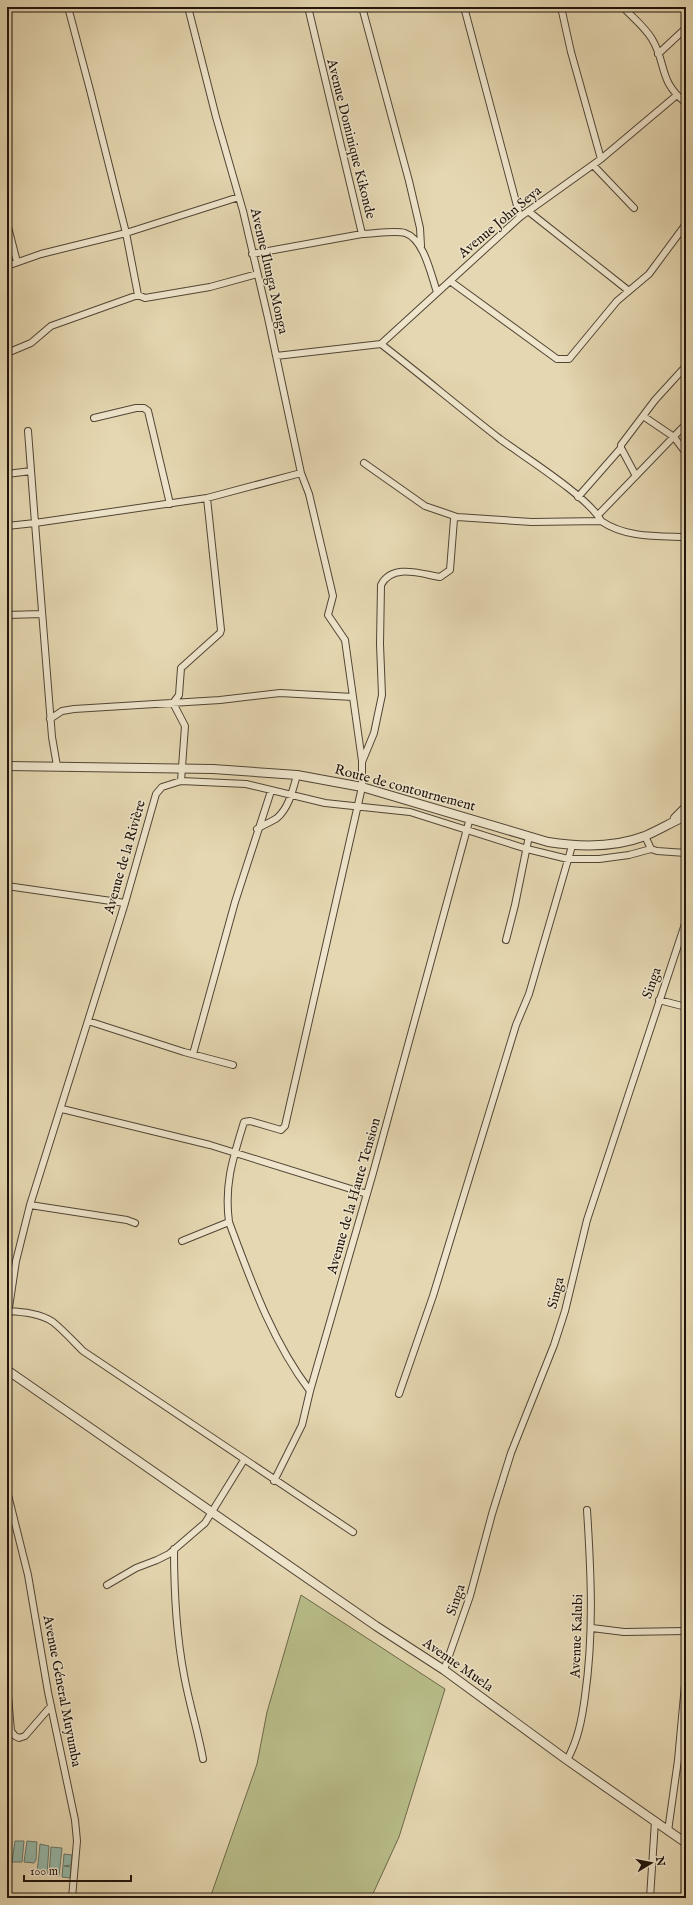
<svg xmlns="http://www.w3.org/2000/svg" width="693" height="1905" viewBox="0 0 693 1905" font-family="'IM FELL English',serif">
<rect width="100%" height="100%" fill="#e5d7b1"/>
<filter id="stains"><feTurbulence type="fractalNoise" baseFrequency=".005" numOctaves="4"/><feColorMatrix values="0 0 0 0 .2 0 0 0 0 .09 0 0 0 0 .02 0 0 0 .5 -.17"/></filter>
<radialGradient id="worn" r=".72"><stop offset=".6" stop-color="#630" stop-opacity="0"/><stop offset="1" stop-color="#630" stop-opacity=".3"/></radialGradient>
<!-- green -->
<path fill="#b8bd89" stroke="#6c684a" d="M 301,1595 L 445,1689 L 399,1837 L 371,1898 L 210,1898 L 257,1764 L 267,1712 Z"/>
<!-- water -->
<path fill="#96baab" stroke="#67786b" d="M 15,1841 L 24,1841 L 22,1862 L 12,1862 Z
M 27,1841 L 37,1842 L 36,1860 L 34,1863 L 24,1862 Z
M 40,1844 L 49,1846 L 47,1874 L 37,1873 Z
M 51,1847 L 62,1848 L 59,1876 L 49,1875 Z
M 64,1854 L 72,1855 L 71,1865 L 64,1866 L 71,1867 L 70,1878 L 62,1877 Z"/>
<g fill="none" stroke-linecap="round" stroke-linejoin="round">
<defs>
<path id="minor" d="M 68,7 L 90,90 L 126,233 L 138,295 L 145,298 L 210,287 L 257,274
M 188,7 L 216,117 L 243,211 L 268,318 L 301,473 L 309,494 L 333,596 L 328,615 L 345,640 L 362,761
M 308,7 L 362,234 C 373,234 395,230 405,233 C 424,239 431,275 437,292
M 362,7 L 409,181 L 420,228 L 421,246
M 464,7 L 520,217
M 561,7 L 571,52 L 601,159
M 623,7 C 632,17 645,27 652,39 C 667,64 658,81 686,103
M 658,54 L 686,28
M 593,165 L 634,208
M 528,211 L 629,291
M 7,223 L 17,262
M 252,254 L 362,234
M 7,266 L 41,254 L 126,233 L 239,197
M 450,281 L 557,359 L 569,359 L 617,301 L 649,274 L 686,224
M 381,344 L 520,217 L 601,159 L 677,95
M 381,344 C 421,375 460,408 500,439 C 523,456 590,498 601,521
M 7,353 L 31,343 L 51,326 L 138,295
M 276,356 L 381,344
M 643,416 L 674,437 L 686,453
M 94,418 L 136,408 L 144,408 L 148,411 L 170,504
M 364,463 L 425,506 L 457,517
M 7,474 L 31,471
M 636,476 L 621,448 L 621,445 L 655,400 L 686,366
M 578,497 L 621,448
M 598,515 L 686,424
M 7,526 L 35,523 L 28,431
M 7,615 L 42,614
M 50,719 L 62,711 L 74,709 L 220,700 L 280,693 L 353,697
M 57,766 L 52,737 L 35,523 L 207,498
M 181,781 L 246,784 L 325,803 L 410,812 L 527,849 L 568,859 L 599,859 L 629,855 L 651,849
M 257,829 C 263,825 271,822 277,818 C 289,808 293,789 297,775
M 645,836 L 651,849 L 657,851 L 686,853
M 7,886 L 125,903
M 506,940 L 515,905 L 529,836
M 659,1000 L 686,1007
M 88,1021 L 184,1052 L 233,1065
M 193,1054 L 235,902 L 271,791
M 62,1109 L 210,1145 L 367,1194
M 30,1205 L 127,1220 L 135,1223
M 182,1241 L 229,1222
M 7,1311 C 22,1312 40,1313 53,1322 C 63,1330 73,1341 83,1351 L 353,1532
M 7,1321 L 16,1261 L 30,1205 L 125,903 L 156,794 L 162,787 L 181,781 L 185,726 L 173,703 L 179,695 L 181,668 L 220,633 L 221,630 L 207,498 L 301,473
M 310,1391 C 272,1341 251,1281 229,1222 C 224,1184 233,1158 244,1122 L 250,1121 L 281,1130 L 285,1126 L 362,787 L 362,762 L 374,733 L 382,695 L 380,644 L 381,585 C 392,563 421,574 440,577 L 450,570 L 454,519 L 457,517 L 532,522 L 601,521 C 626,538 657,536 686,537
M 399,1394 L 433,1296 L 516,1025 L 529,994 L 572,846
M 274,1481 L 302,1425 L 310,1391 L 373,1173 L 470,818
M 7,1491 L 28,1575 L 48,1692 L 75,1820 L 77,1841 L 72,1898
M 174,1549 C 174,1592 176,1633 184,1675 C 189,1703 198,1731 203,1759
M 107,1585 L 136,1568 L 157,1560 L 169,1554 L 205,1523 L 244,1460
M 592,1628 L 624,1632 L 686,1631
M 444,1670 L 470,1596 L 492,1514 L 511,1453 L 554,1345 L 565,1311 L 587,1220 L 686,921
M 7,1684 L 11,1731 L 15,1736 L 19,1738 L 25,1736 L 51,1706
M 567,1760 C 578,1740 582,1719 585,1696 C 594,1634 591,1572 587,1510
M 668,1831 L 678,1760 L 686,1674
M 650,1898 L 655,1821"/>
<path id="tertiary" d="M 7,766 L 213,769 L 297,775 L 362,787 L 548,842 C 580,847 614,848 645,836 C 659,830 672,822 686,816
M 675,818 L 686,807
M 7,1370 L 376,1626 L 444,1670 L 567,1760 L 686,1843"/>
</defs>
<!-- minor casing -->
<use href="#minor" stroke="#514535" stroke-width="8"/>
<!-- tertiary casing -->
<use href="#tertiary" stroke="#514535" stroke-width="10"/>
<!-- minor -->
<use href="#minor" stroke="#eee5cc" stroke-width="6"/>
<!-- tertiary -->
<use href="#tertiary" stroke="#eee5cc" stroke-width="8"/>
</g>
<g text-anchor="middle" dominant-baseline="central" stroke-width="3" stroke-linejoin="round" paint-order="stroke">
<!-- street labels -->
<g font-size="14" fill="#20140c" stroke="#eee5cc">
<text transform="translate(351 139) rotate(76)">Avenue Dominique Kikonde</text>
<text transform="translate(500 222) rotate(-40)">Avenue John Seya</text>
<text transform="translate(269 271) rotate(77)">Avenue Ilunga Monga</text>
<text transform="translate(405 788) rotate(15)">Route de contournement</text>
<text transform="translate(125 857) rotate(-74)">Avenue de la Rivière</text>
<text transform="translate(652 983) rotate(-71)">Singa</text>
<text transform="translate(354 1196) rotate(-74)">Avenue de la Haute Tension</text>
<text transform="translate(556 1293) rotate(-76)">Singa</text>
<text transform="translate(456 1600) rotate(-72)">Singa</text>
<text transform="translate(577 1636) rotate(-88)">Avenue Kalubi</text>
<text transform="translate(458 1665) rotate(35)">Avenue Muela</text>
<text transform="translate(62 1691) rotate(79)">Avenue Géneral Muyumba</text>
</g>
</g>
<!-- margin -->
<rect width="693" height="1905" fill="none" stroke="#e5d7b1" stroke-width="24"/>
<rect x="8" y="8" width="677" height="1889" fill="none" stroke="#20140c" stroke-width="2"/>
<rect x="12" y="12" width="669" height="1881" fill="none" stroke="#20140c"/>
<!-- north arrow -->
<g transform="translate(651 1863) rotate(80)" stroke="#eee5cc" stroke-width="3" paint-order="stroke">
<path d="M0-3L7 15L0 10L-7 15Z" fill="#20140c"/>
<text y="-6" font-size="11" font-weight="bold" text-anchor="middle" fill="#20140c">N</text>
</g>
<!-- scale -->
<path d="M24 1875v6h107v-6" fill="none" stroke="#20140c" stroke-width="2"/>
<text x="30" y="1875" font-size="12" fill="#20140c" stroke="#eee5cc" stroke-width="3" paint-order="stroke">100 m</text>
<rect width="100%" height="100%" filter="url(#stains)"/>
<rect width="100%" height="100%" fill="url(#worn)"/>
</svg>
